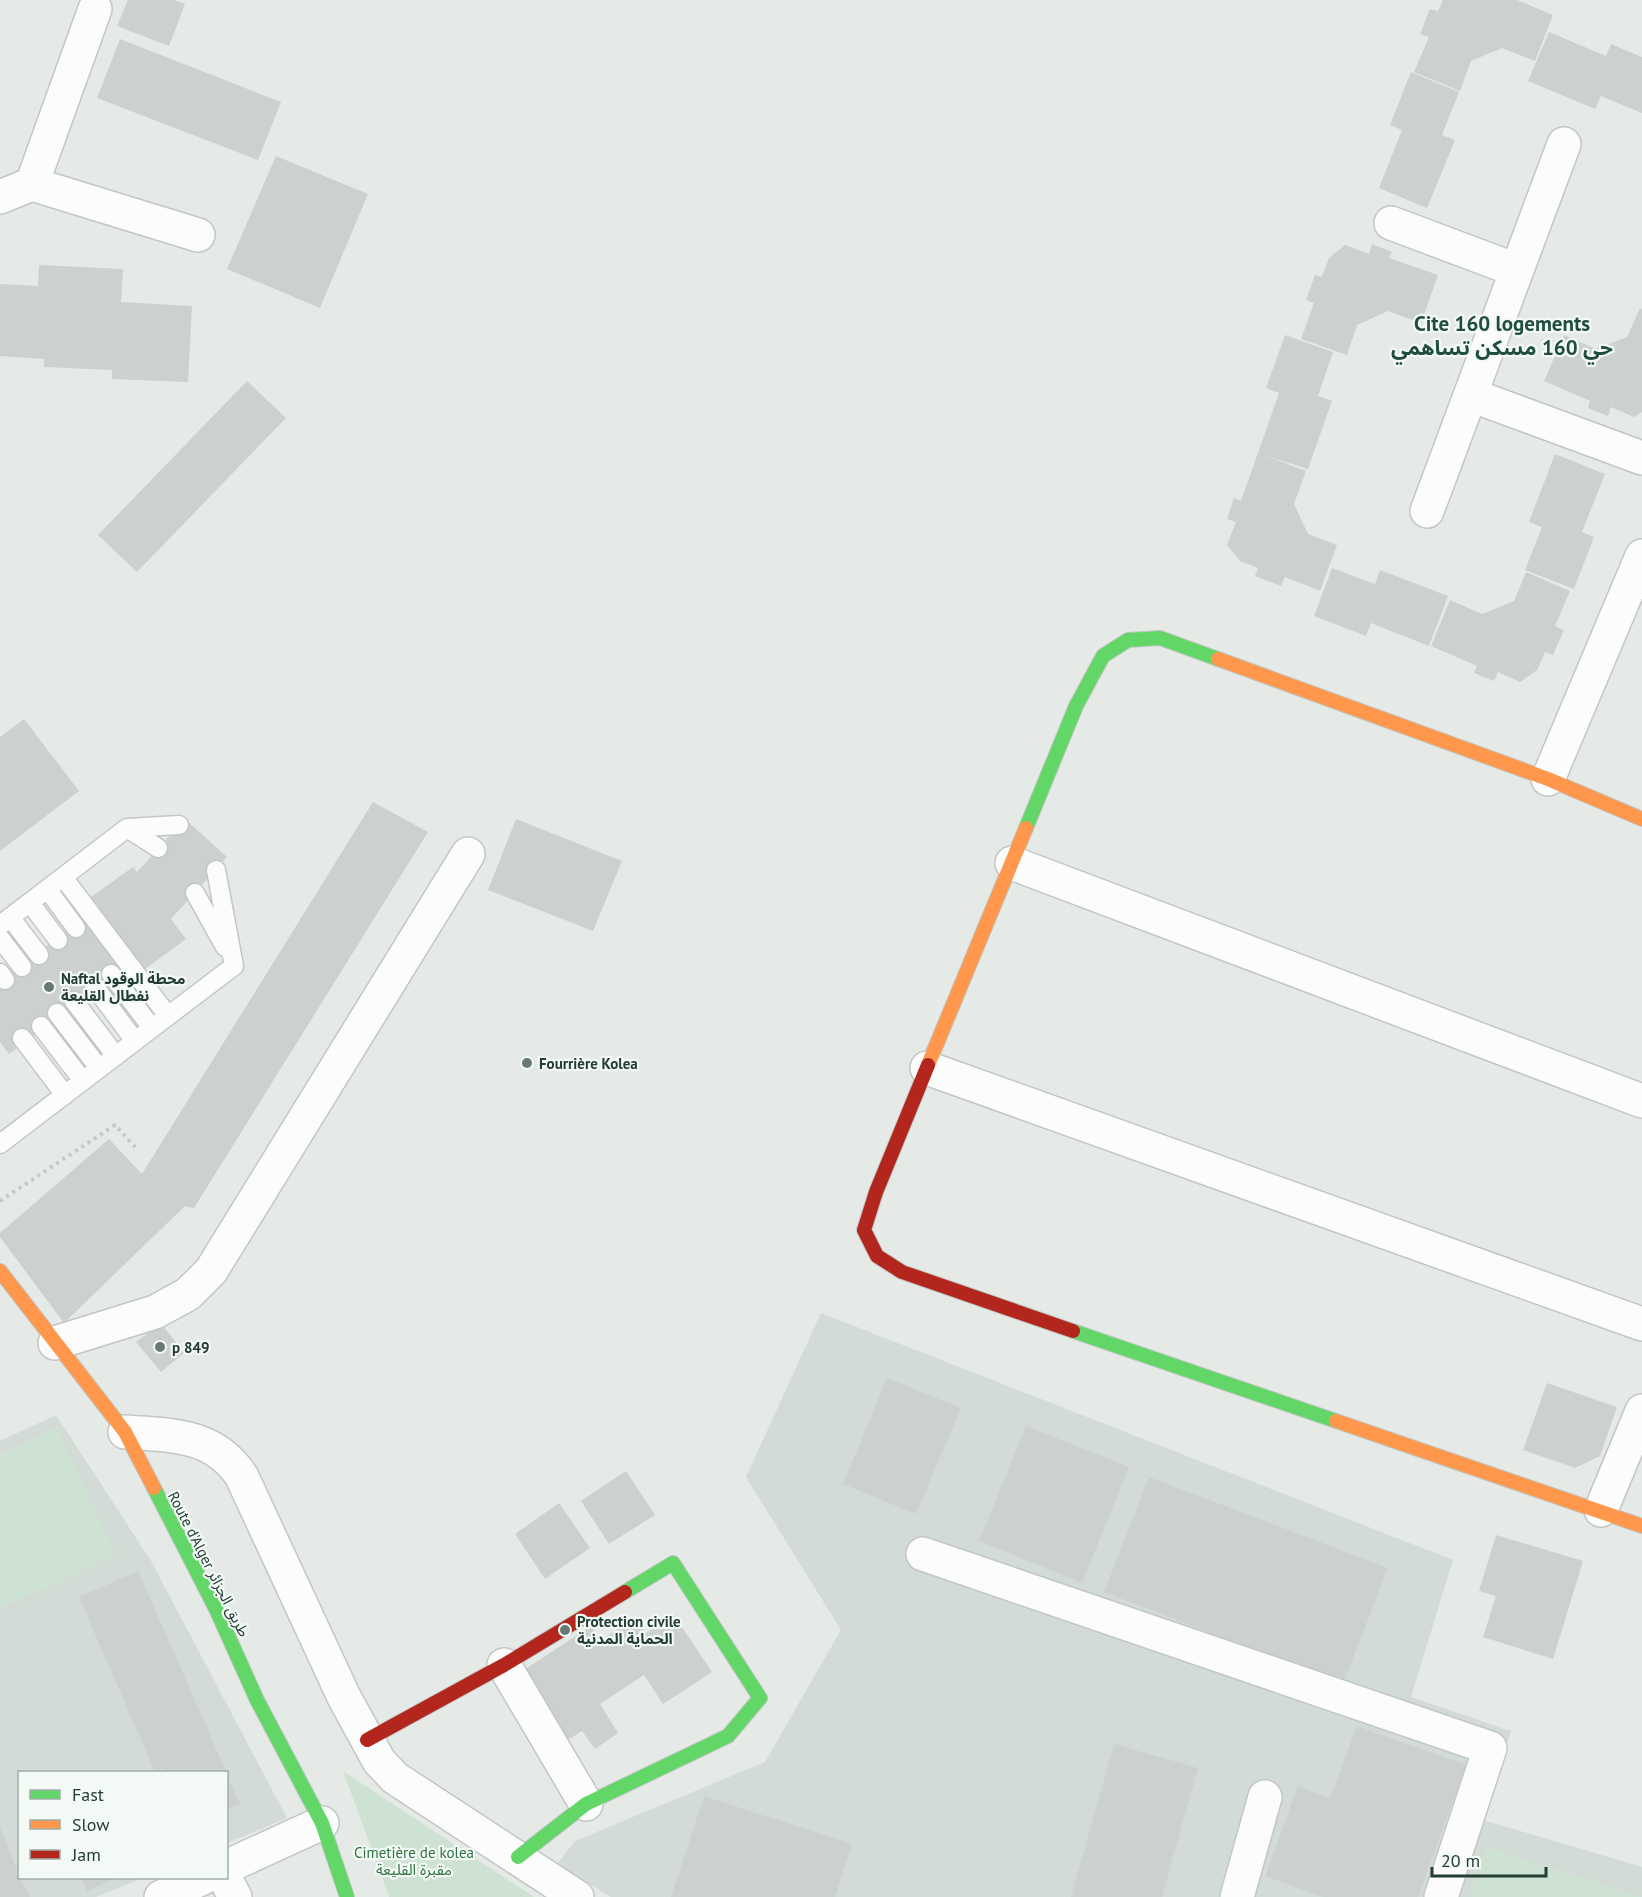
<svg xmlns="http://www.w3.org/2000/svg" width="1642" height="1897" viewBox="0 0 1642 1897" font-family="'PT Sans','Noto Sans Arabic',sans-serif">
<rect width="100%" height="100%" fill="#e5eae7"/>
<!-- built -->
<path fill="#d3dbd7" d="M 821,1313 L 1453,1560 L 1411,1697 L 1511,1731 L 1483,1820 L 1642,1867 L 1642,1897 L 611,1897 L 557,1864 L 575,1841 L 765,1762 L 841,1630 L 746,1477 Z
M 56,1415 L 151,1561 L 287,1818 L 227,1843 L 226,1772 L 20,1772 L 20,1878 L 143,1878 L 96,1897 L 0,1897 L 0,1441 Z"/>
<!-- green -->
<path fill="#cee2d3" d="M 56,1427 L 116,1555 L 0,1609 L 0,1454 Z
M 343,1771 L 534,1897 L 389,1897 Z
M 1486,1847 L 1642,1897 L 1470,1897 Z"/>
<!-- building -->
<path fill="#ccd1cf" d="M 128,0 L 174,0 L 185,4 L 169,46 L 117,26 Z
M 1443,0 L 1517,0 L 1553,15 L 1535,61 L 1502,48 L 1471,61 L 1460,91 L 1414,72 L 1429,37 L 1420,34 L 1430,9 L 1438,11 Z
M 1549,32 L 1606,56 L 1611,44 L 1642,57 L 1642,113 L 1601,96 L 1595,109 L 1528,81 Z
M 120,39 L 281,102 L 258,160 L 97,98 Z
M 1411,72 L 1459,92 L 1442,135 L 1455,140 L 1427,208 L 1379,188 L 1402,130 L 1390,125 Z
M 276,156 L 368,194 L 320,308 L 227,269 Z
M 1372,244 L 1392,252 L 1389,258 L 1438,275 L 1421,323 L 1388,311 L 1357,325 L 1347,355 L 1301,339 L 1314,303 L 1306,300 L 1315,275 L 1322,277 L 1329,258 L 1345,245 L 1369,254 Z
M 39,265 L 123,269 L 121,302 L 192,306 L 188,382 L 112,379 L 112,370 L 44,367 L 44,359 L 0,356 L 0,284 L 38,286 Z
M 1640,308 L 1642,309 L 1642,412 L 1634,417 L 1611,407 L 1608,416 L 1588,408 L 1590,401 L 1544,381 L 1564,335 L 1596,349 L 1627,337 Z
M 1285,335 L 1333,352 L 1318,396 L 1332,401 L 1308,469 L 1263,455 L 1306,471 L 1294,504 L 1308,534 L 1337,545 L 1320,591 L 1285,577 L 1281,586 L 1255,576 L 1258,568 L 1240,561 L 1227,545 L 1236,522 L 1227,519 L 1234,498 L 1241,501 L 1279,393 L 1266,388 Z
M 247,381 L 286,418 L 137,572 L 98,535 Z
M 1555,454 L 1605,474 L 1582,532 L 1594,537 L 1574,589 L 1525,570 L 1542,527 L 1529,522 Z
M 1332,568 L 1375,584 L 1380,570 L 1448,596 L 1429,646 L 1371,623 L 1366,636 L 1314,616 Z
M 1526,572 L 1570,591 L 1555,626 L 1564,630 L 1553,655 L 1545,652 L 1537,670 L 1520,682 L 1498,672 L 1494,681 L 1474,673 L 1477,666 L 1431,646 L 1450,600 L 1482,614 L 1514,601 Z
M 24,719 L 79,791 L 0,851 L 0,737 Z
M 373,802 L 428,832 L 194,1208 L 185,1206 L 64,1323 L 0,1237 L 0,1233 L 109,1139 L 142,1174 Z
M 185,819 L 227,857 L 171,919 L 186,939 L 145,969 L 137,959 L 9,1054 L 0,1042 L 0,980 L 99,907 L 91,897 L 133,867 L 137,872 Z
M 516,819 L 622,861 L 593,931 L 488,890 Z
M 161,1323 L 184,1353 L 161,1372 L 136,1342 Z
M 887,1378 L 961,1408 L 916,1514 L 843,1484 Z
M 1547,1383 L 1617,1407 L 1600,1456 L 1575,1468 L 1523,1450 Z
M 1026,1426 L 1129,1467 L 1082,1583 L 979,1541 Z
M 626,1471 L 655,1515 L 609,1544 L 581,1501 Z
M 1149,1477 L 1388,1568 L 1343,1684 L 1104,1592 Z
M 559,1503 L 590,1548 L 545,1579 L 515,1534 Z
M 1496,1535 L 1583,1561 L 1553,1659 L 1483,1637 L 1496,1596 L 1479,1591 Z
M 138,1571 L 226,1771 L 226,1772 L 165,1772 L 163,1768 L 155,1772 L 79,1597 Z
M 674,1615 L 712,1672 L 663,1704 L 644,1675 L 600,1704 L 618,1733 L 595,1749 L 582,1731 L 566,1741 L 521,1672 L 591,1626 L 600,1641 L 635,1617 L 646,1633 Z
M 1357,1726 L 1466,1765 L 1418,1897 L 1323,1897 L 1265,1876 L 1298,1786 L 1330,1798 Z
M 1114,1744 L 1198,1768 L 1162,1897 L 1071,1897 Z
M 226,1773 L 240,1804 L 226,1810 Z
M 704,1796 L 852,1844 L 835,1897 L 671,1897 Z
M 0,1827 L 20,1878 L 30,1897 L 0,1897 Z
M 81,1878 L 115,1878 L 87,1891 Z"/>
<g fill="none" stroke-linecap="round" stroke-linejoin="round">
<defs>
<path id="lane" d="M 127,828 L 158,848
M 63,877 L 127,828 L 179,825
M 47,889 L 76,928
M 195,893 L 225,947
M 30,903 L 58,940
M 10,917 L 39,955
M 0,925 L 63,877 L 168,1016 L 0,1144
M 0,938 L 22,967
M 0,973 L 5,980
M 111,974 L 152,1028
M 94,986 L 135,1041
M 74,1001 L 116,1056
M 57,1013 L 99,1068
M 168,1016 L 234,966 L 216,870
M 41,1026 L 83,1081
M 22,1038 L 65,1095"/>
<path id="street" d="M 32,184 L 95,9
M 0,197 L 32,184 L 198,235
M 1391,223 L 1516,270
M 1471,395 L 1642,458
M 1427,511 L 1564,144
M 1548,779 L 1642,556
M 1012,863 L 1642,1101
M 927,1068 L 1642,1324
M 55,1343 L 155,1312 L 188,1294 L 211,1271 L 468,854
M 125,1432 C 171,1435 215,1434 242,1477 L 344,1697 L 379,1761 L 395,1778 L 577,1897
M 1601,1510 L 1642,1411
M 923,1554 L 1490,1748 L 1441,1897
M 504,1665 L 586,1804
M 226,1867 L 322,1823
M 225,1878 L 235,1897
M 161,1897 L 203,1878
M 1237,1897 L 1265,1797"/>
<path id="fast" d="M 1026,828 L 1076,706 L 1103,656 L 1128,640 L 1160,638 L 1218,659
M 1073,1331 L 1336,1421
M 154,1488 L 216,1609 L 257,1700 L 322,1823 L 347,1897
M 518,1857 L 586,1804 L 728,1736 L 760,1698 L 673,1563 L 625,1592"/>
<path id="slow" d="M 1218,659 L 1548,779 L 1642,819
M 928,1065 L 1026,828
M 0,1271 L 125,1432 L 154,1488
M 1336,1421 L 1642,1526"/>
<path id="jam" d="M 928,1065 L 876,1192 L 864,1230 L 877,1256 L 902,1272 L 1073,1331
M 367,1740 L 504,1665 L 625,1592"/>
</defs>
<!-- lane casing -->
<use href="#lane" stroke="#c2c7c4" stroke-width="21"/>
<!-- street casing -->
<use href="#street" stroke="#c2c7c4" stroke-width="36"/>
<!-- fast casing -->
<use href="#fast" stroke="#c0c7c4" stroke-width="16"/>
<!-- slow casing -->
<use href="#slow" stroke="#c0c7c4" stroke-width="16"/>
<!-- jam casing -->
<use href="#jam" stroke="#c0c7c4" stroke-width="16"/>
<!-- path -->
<path stroke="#c2cac5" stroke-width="4" stroke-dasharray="3 4.5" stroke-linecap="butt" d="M 0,1201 L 115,1125 L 138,1150"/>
<!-- lane -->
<use href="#lane" stroke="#fbfcfb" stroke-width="18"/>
<!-- street -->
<use href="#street" stroke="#fbfcfb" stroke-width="33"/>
<!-- fast -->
<use href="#fast" stroke="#63d668" stroke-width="14"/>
<!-- slow -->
<use href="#slow" stroke="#ff974d" stroke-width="14"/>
<!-- jam -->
<use href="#jam" stroke="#b3261e" stroke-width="14"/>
</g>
<!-- markers -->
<g fill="#677a72" stroke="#f3f9f5" stroke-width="2">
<circle cx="49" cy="987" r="6"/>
<circle cx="527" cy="1063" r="6"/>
<circle cx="160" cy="1347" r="6"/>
<circle cx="565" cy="1630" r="6"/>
</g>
<g text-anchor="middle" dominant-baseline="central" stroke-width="4.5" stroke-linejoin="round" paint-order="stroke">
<!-- poi labels -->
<g font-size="15" font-weight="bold" fill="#233d33" stroke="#f3f9f5" text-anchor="start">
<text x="61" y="978">Naftal محطة الوقود<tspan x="61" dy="17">نفطال القليعة</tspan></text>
<text x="539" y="1063">Fourrière Kolea</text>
<text x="172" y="1347">p 849</text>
<text x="577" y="1621">Protection civile<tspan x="577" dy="17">الحماية المدنية</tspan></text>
</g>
<!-- street labels -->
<g font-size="15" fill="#233d33" stroke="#f3f9f5">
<text transform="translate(209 1564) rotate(63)">Route d'Alger طريق الجزائر</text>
</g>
<!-- park labels -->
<g font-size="15" fill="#2f7242" stroke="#f3f9f5">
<text x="414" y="1852">Cimetière de kolea<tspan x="414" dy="17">مقبرة القليعة</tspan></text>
</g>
<!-- district labels -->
<g font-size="21" font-weight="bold" fill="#204e3e" stroke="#f3f9f5">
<text x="1502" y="323">Cite 160 logements<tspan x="1502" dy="24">حي 160 مسكن تساهمي</tspan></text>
</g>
</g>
<!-- legend -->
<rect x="18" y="1771" width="210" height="108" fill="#f3f9f5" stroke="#a0aea7" stroke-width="1.5"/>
<rect x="30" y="1790" width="30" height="9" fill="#63d668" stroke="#a0aea7" stroke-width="1.5"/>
<text x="72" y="1801" font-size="18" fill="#233d33">Fast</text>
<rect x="30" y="1820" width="30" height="9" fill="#ff974d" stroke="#a0aea7" stroke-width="1.5"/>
<text x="72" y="1831" font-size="18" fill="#233d33">Slow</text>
<rect x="30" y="1850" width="30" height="9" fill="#b3261e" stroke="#a0aea7" stroke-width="1.5"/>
<text x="72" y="1861" font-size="18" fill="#233d33">Jam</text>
<!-- scale -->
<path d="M1432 1867v9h114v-9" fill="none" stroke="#233d33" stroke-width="3"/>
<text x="1441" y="1867" font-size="18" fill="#233d33" stroke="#f3f9f5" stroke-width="4.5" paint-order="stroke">20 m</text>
</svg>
